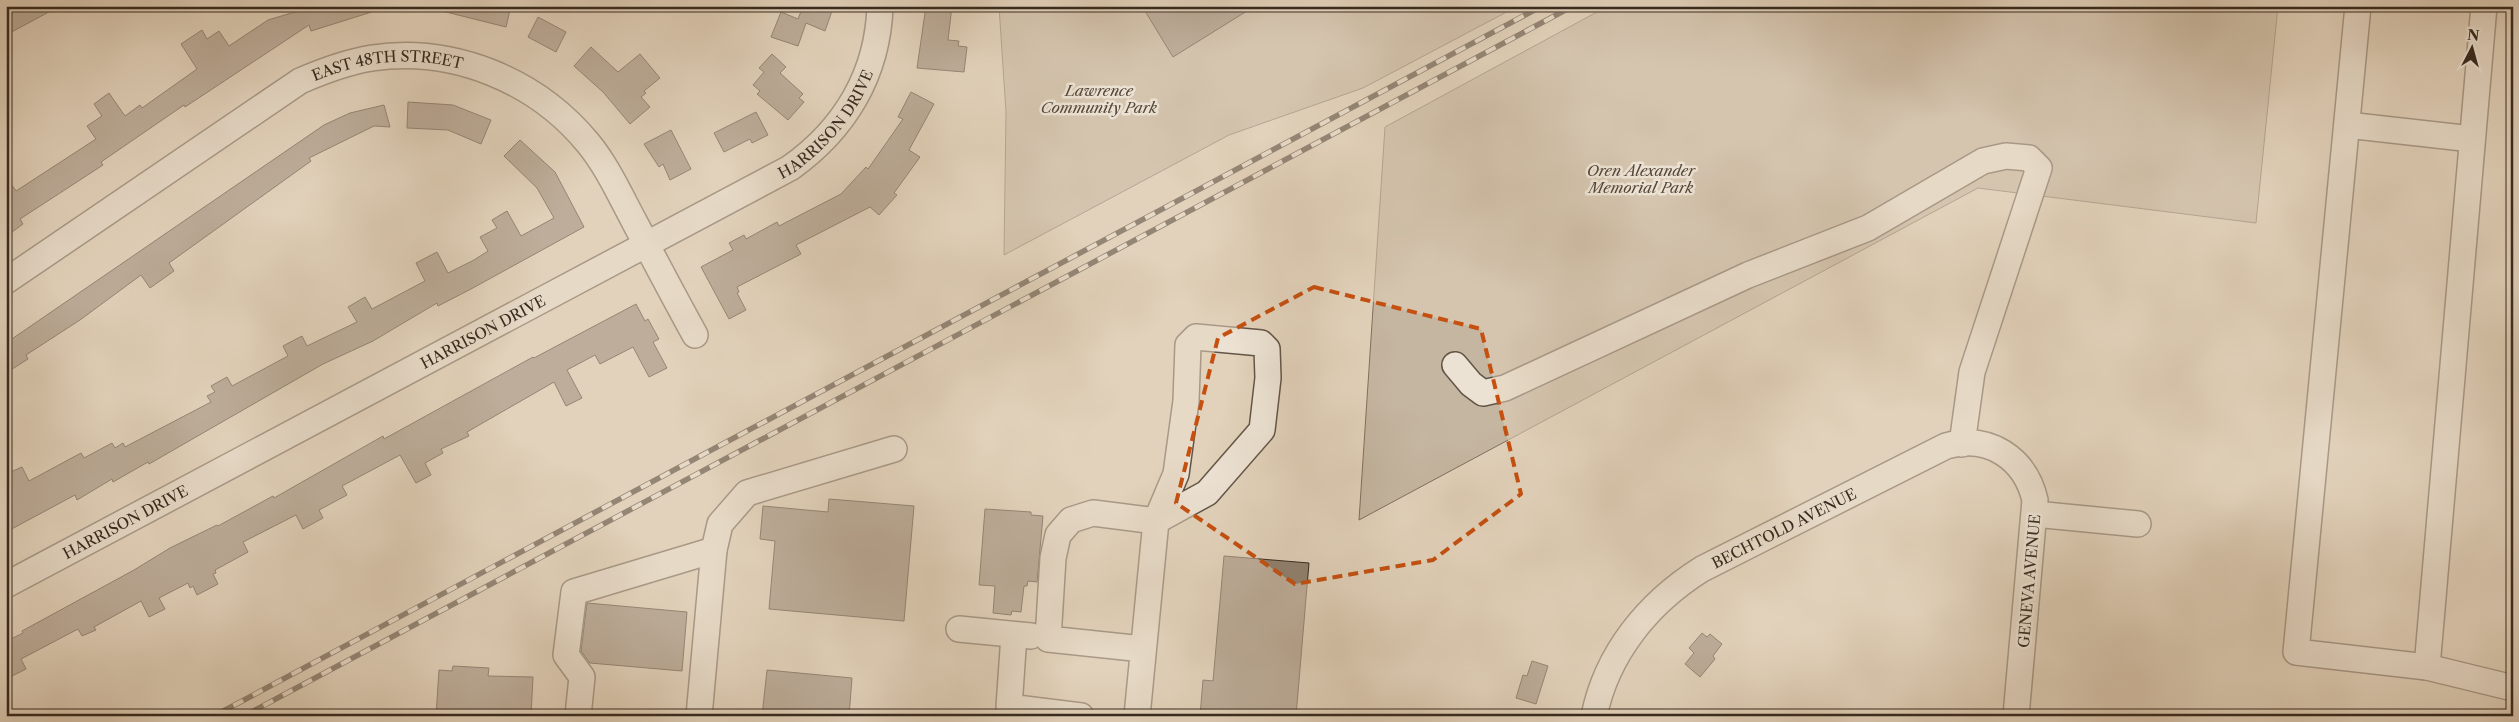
<svg xmlns="http://www.w3.org/2000/svg" width="2519" height="722" viewBox="0 0 2519 722" font-family="'Libre Caslon Text',serif">
<rect width="100%" height="100%" fill="#e2d2bb"/>
<filter id="stains"><feTurbulence type="fractalNoise" baseFrequency=".004" numOctaves="4"/><feColorMatrix values="0 0 0 0 .2 0 0 0 0 .09 0 0 0 0 .02 0 0 0 .5 -.17"/></filter>
<radialGradient id="worn" r=".72"><stop offset=".6" stop-color="#630" stop-opacity="0"/><stop offset="1" stop-color="#630" stop-opacity=".3"/></radialGradient>
<!-- green -->
<path fill="#c5b6a1" stroke="#7e7060" d="M 999,6 L 1518,6 L 1363,88 L 1229,135 L 1004,255 L 1006,112 Z
M 1608,6 L 2278,6 L 2256,223 L 1978,188 L 1359,520 L 1385,127 Z"/>
<!-- building -->
<path fill="#908271" stroke="#372b20" d="M 13,6 L 60,6 L 6,35 L 6,10 Z
M 304,6 L 377,6 L 378,10 L 311,31 L 309,25 L 185,107 L 184,105 L 101,162 L 103,165 L 20,219 L 23,224 L 12,232 L 8,227 L 6,228 L 6,177 L 16,191 L 96,139 L 87,126 L 102,116 L 94,104 L 109,93 L 125,116 L 140,105 L 142,108 L 197,69 L 181,44 L 202,30 L 207,39 L 219,31 L 229,46 L 268,20 L 305,9 Z
M 442,6 L 511,6 L 506,27 L 442,11 Z
M 803,6 L 820,6 L 832,11 L 825,31 L 806,23 L 798,46 L 771,37 L 781,12 L 798,19 Z
M 926,6 L 952,6 L 948,40 L 959,41 L 958,46 L 967,47 L 964,72 L 917,68 Z
M 1142,6 L 1255,6 L 1173,57 Z
M 538,17 L 566,32 L 556,52 L 528,37 Z
M 591,47 L 618,72 L 640,54 L 660,78 L 644,91 L 646,93 L 641,97 L 650,107 L 630,124 L 603,92 L 574,66 Z
M 772,54 L 786,67 L 780,73 L 803,94 L 799,98 L 804,102 L 788,120 L 757,94 L 760,91 L 753,85 L 764,72 L 759,68 Z
M 911,92 L 934,104 L 909,150 L 920,157 L 894,193 L 897,195 L 879,215 L 870,207 L 796,245 L 801,254 L 737,287 L 739,292 L 737,293 L 746,310 L 729,319 L 701,267 L 733,250 L 729,243 L 744,235 L 746,239 L 777,222 L 779,226 L 841,194 L 866,167 L 868,169 L 903,119 L 898,117 Z
M 408,102 L 453,105 L 491,120 L 481,144 L 448,130 L 407,128 Z
M 384,105 L 390,127 L 374,126 L 309,158 L 311,161 L 169,263 L 174,271 L 150,288 L 141,275 L 80,320 L 26,355 L 28,359 L 6,373 L 6,343 L 324,125 L 350,113 Z
M 756,112 L 768,135 L 752,143 L 750,139 L 724,152 L 714,133 Z
M 671,130 L 691,169 L 670,180 L 663,164 L 659,167 L 644,144 Z
M 520,140 L 555,172 L 584,227 L 471,289 L 438,306 L 437,303 L 373,341 L 323,364 L 149,464 L 148,462 L 113,482 L 112,479 L 77,500 L 75,495 L 6,532 L 6,474 L 22,467 L 29,481 L 81,453 L 84,458 L 112,443 L 115,448 L 123,443 L 125,447 L 211,402 L 207,396 L 215,392 L 211,386 L 227,377 L 232,386 L 288,356 L 283,346 L 302,336 L 307,346 L 357,322 L 348,307 L 365,297 L 372,309 L 425,281 L 416,263 L 437,252 L 448,273 L 474,260 L 488,251 L 480,237 L 497,228 L 492,220 L 507,211 L 521,236 L 554,218 L 537,188 L 504,156 Z
M 636,304 L 645,321 L 648,319 L 659,339 L 653,342 L 667,368 L 649,377 L 633,347 L 600,364 L 595,355 L 567,370 L 582,398 L 566,406 L 554,382 L 467,432 L 469,436 L 441,449 L 443,453 L 425,463 L 431,475 L 416,483 L 400,455 L 342,486 L 347,495 L 319,510 L 323,518 L 303,529 L 296,515 L 243,542 L 248,552 L 215,570 L 216,573 L 213,574 L 218,584 L 197,595 L 193,586 L 190,588 L 188,583 L 159,598 L 165,609 L 149,617 L 141,601 L 94,627 L 96,630 L 82,636 L 78,629 L 21,659 L 26,669 L 6,679 L 6,630 L 11,639 L 23,633 L 22,631 L 134,570 L 170,548 L 217,525 L 218,526 L 273,496 L 274,498 L 383,436 L 384,439 L 533,357 L 534,358 Z
M 829,499 L 914,506 L 904,621 L 769,609 L 775,541 L 760,539 L 763,506 L 828,512 Z
M 985,509 L 1031,512 L 1031,515 L 1043,516 L 1037,582 L 1028,581 L 1027,586 L 1024,586 L 1021,612 L 1012,611 L 1011,615 L 993,613 L 995,586 L 979,585 Z
M 1224,556 L 1309,563 L 1296,716 L 1200,716 L 1203,680 L 1213,681 Z
M 587,603 L 687,612 L 682,671 L 590,663 L 581,651 Z
M 1702,633 L 1707,637 L 1710,634 L 1722,644 L 1713,656 L 1715,659 L 1700,677 L 1685,664 L 1694,653 L 1689,648 Z
M 1532,661 L 1548,666 L 1536,704 L 1516,698 L 1523,675 L 1527,676 Z
M 453,666 L 489,668 L 488,676 L 533,677 L 531,716 L 436,716 L 439,670 L 452,671 Z
M 767,670 L 852,678 L 849,716 L 762,716 Z"/>
<g fill="none" stroke-linecap="round" stroke-linejoin="round">
<defs>
<g id="minor">
<path d="M 2358,6 L 2296,652 L 2427,667 L 2513,688"/>
<path d="M 2347,125 L 2472,139"/>
<path id="s1" d="M 6,281 L 300,81 C 323,71 347,62 372,58 C 453,46 536,80 588,143 C 607,166 620,195 634,221 C 654,259 674,297 695,335"/>
<path d="M 1455,365 L 1471,384 L 1483,393 L 1505,388 L 1748,275 L 1868,228 L 1983,161 L 2006,156 L 2029,158 L 2039,168 L 1972,372 L 1962,444"/>
<path d="M 2035,514 L 2138,524"/>
<path id="s2" d="M 6,585 L 790,168 C 845,129 878,74 880,6"/>
<path d="M 959,629 L 1031,636"/>
<path d="M 1014,635 L 1009,707 L 1081,716"/>
<path d="M 2427,667 L 2484,6"/>
<path d="M 578,716 L 582,677 L 566,655 L 574,592 L 714,550"/>
<path d="M 699,716 L 714,550 L 720,524 L 747,493 L 894,449"/>
<path d="M 1137,716 L 1156,521 L 1176,474 L 1186,401 L 1188,345 L 1196,337 L 1261,343 L 1267,349 L 1268,378 L 1262,430 L 1207,493 L 1156,521 L 1093,513 L 1071,520 L 1058,535 L 1053,558 L 1048,639 L 1143,649"/>
<path id="s3" d="M 1594,716 C 1607,653 1648,603 1702,569 L 1946,446 C 1989,434 2025,458 2035,500 L 2016,716"/>
</g>
</defs>
<!-- minor casing -->
<use href="#minor" stroke="#625547" stroke-width="28"/>
<!-- minor -->
<use href="#minor" stroke="#ece2d3" stroke-width="25"/>
<defs>
<path id="rail" d="M 214,716 L 1542,6
M 244,716 L 1573,6"/>
</defs>
<!-- rail casing -->
<use href="#rail" stroke="#372b20" stroke-width="5.5"/>
<!-- rail -->
<use href="#rail" stroke="#ece2d3" stroke-width="4" stroke-dasharray="11" stroke-linecap="butt"/>
</g>
<!-- marked area -->
<path d="M0 0H2519V722H0ZM 1314,287 L 1481,329 L 1521,494 L 1433,560 L 1295,584 L 1176,503 L 1218,338 Z" fill="#e2d2bb" fill-opacity=".55" fill-rule="evenodd"/>
<path fill="none" stroke="#c55010" stroke-width="4" stroke-dasharray="10 6" stroke-linejoin="round" d="M 1314,287 L 1481,329 L 1521,494 L 1433,560 L 1295,584 L 1176,503 L 1218,338 Z"/>
<g text-anchor="middle" dominant-baseline="central" stroke-width="5" stroke-linejoin="round" paint-order="stroke">
<!-- street labels -->
<g font-size="15" fill="#372b20" stroke="#ece2d3">
<text stroke="none"><textPath href="#s1" startOffset="446">EAST 48TH STREET</textPath></text>
<text stroke="none"><textPath href="#s2" startOffset="945">HARRISON DRIVE</textPath></text>
<text stroke="none"><textPath href="#s2" startOffset="540">HARRISON DRIVE</textPath></text>
<text stroke="none"><textPath href="#s2" startOffset="135">HARRISON DRIVE</textPath></text>
<text stroke="none"><textPath href="#s3" startOffset="279">BECHTOLD AVENUE</textPath></text>
<text transform="translate(2029 581) rotate(-85)">GENEVA AVENUE</text>
</g>
<!-- park labels -->
<g font-size="15" font-style="italic" fill="#53473a" stroke="#ece2d3">
<text x="1099" y="90">Lawrence<tspan x="1099" dy="17">Community Park</tspan></text>
<text x="1641" y="170">Oren Alexander<tspan x="1641" dy="17">Memorial Park</tspan></text>
</g>
</g>
<!-- margin -->
<rect width="2519" height="722" fill="none" stroke="#e2d2bb" stroke-width="25"/>
<rect x="8" y="8" width="2504" height="707" fill="none" stroke="#372b20" stroke-width="2.5"/>
<rect x="12" y="12" width="2494" height="697" fill="none" stroke="#372b20"/>
<!-- north arrow -->
<g transform="translate(2472 48) rotate(6)" stroke="#ece2d3" stroke-width="4" paint-order="stroke">
<path d="M0-4L9 19L0 12L-9 19Z" fill="#372b20"/>
<text y="-8" font-size="14" font-weight="bold" text-anchor="middle" fill="#372b20">N</text>
</g>
<rect width="100%" height="100%" filter="url(#stains)"/>
<rect width="100%" height="100%" fill="url(#worn)"/>
</svg>
